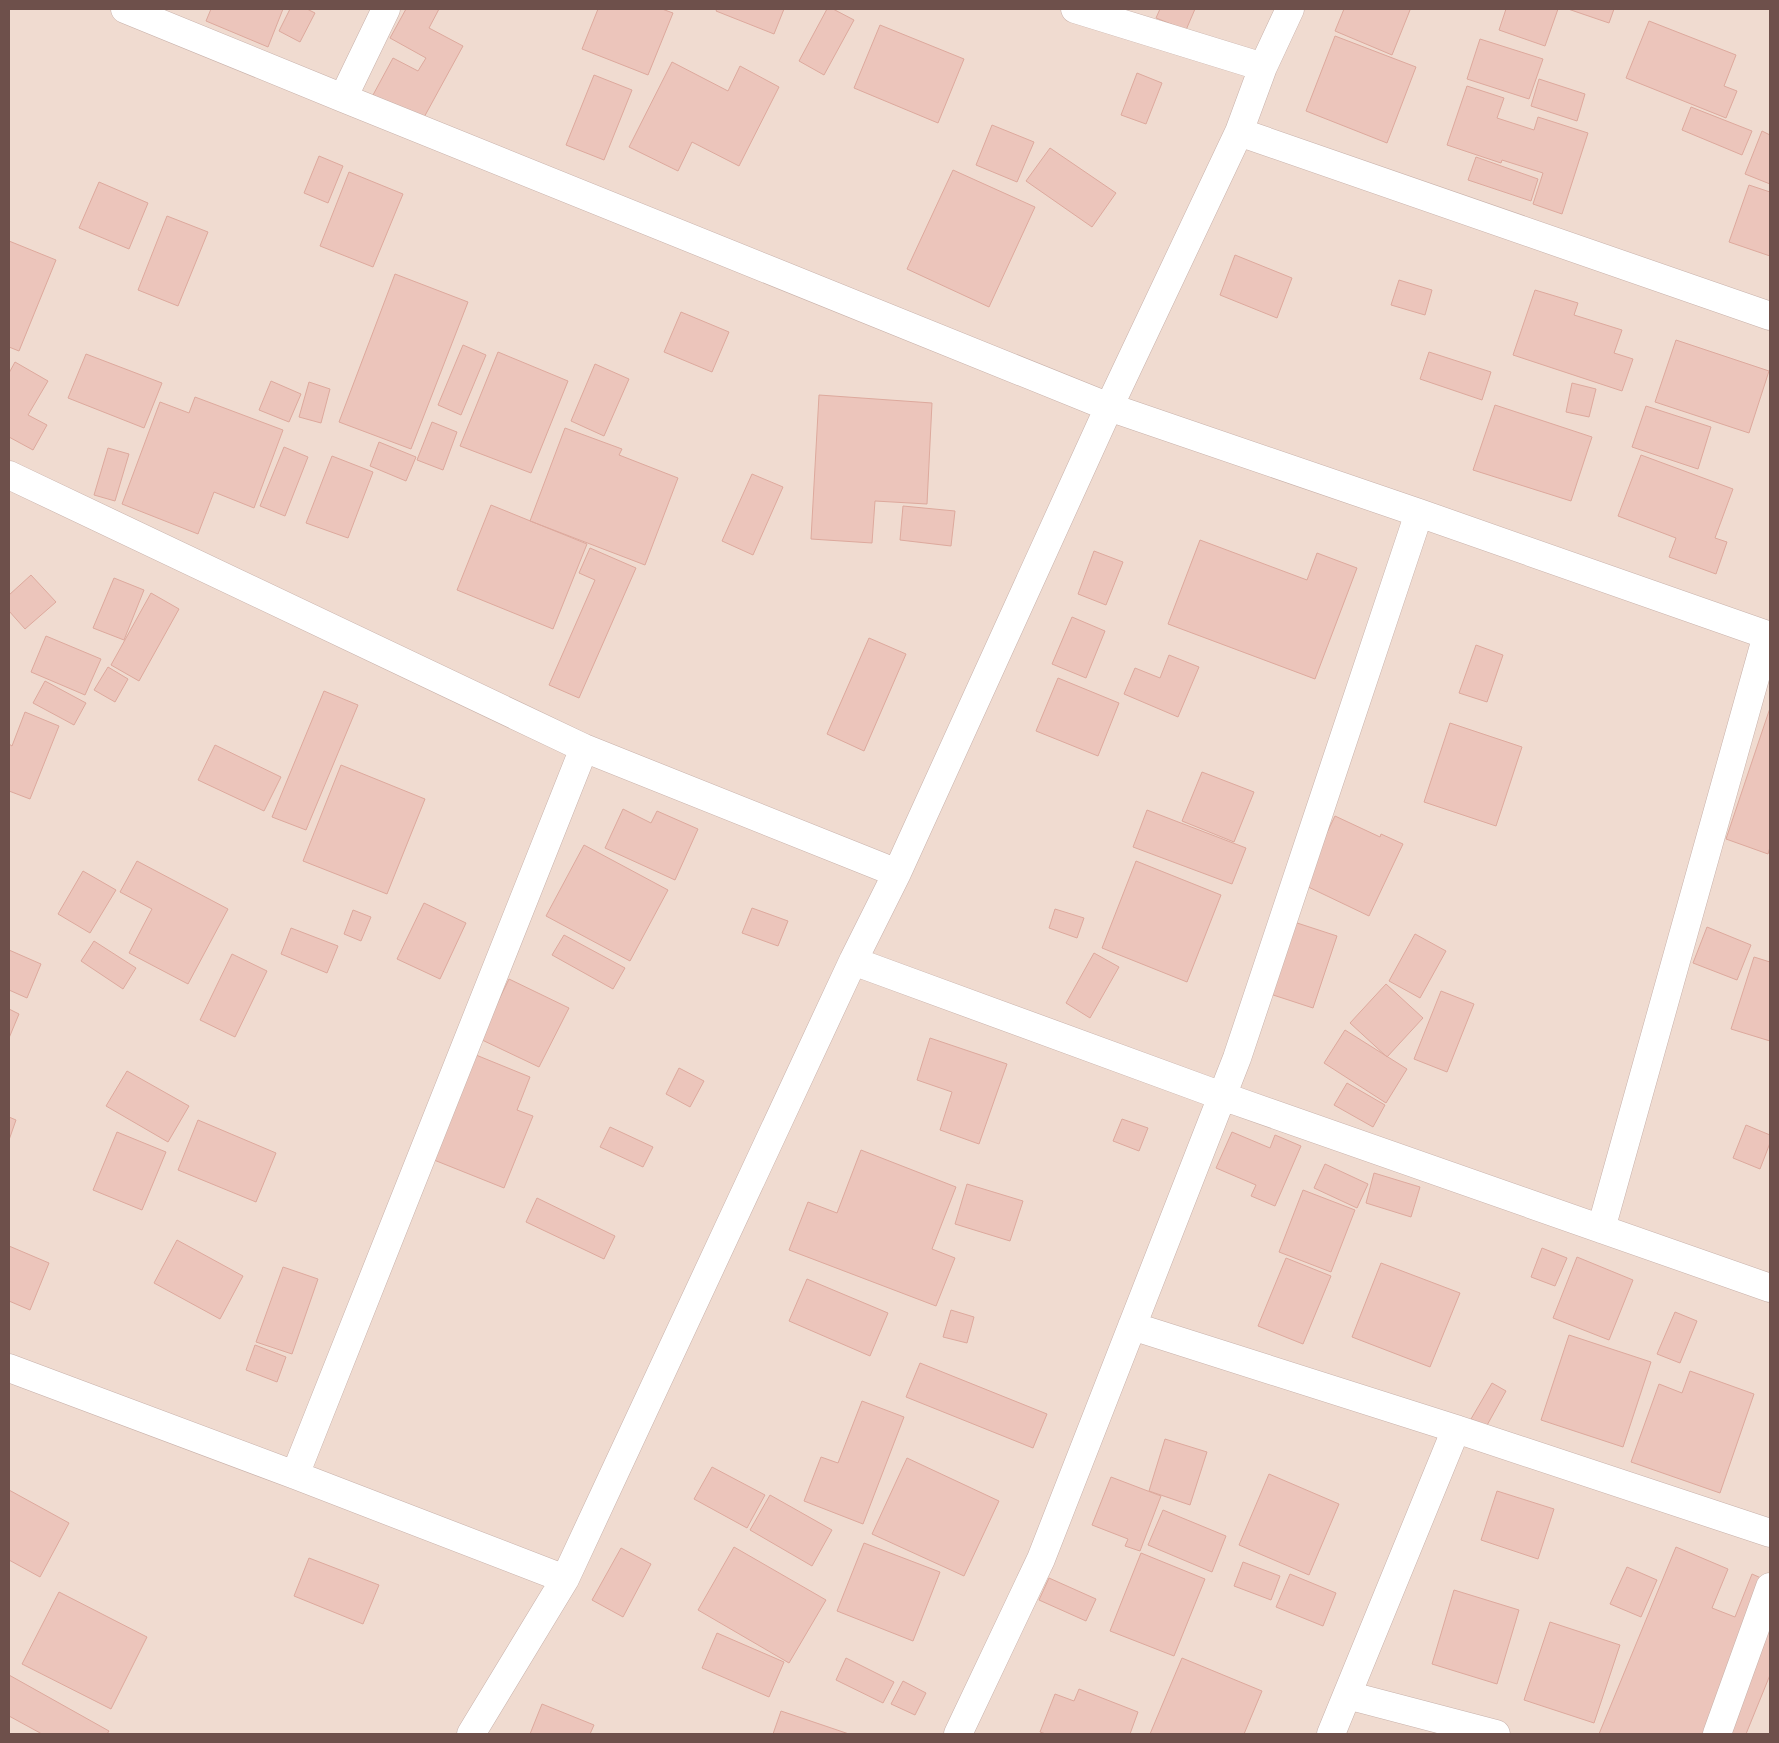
<svg xmlns="http://www.w3.org/2000/svg" width="1779" height="1743" viewBox="0 0 1779 1743" font-family="Overpass,sans-serif">
<rect width="100%" height="100%" fill="#f9ebe1"/>
<!-- residential -->
<path fill="#f0dbd0" d="M 9,9 L 1770,9 L 1770,1734 L 9,1734 Z"/>
<!-- building -->
<path fill="#ecc5bb" stroke="#dda99d" d="M 211,9 L 283,9 L 268,47 L 206,21 Z
M 290,9 L 307,9 L 315,13 L 300,42 L 279,31 Z
M 406,9 L 439,9 L 429,28 L 463,46 L 422,121 L 373,95 L 393,58 L 418,71 L 426,58 L 390,38 Z
M 598,9 L 662,9 L 673,13 L 648,75 L 582,49 Z
M 717,9 L 784,9 L 774,34 L 716,11 Z
M 827,9 L 833,9 L 854,20 L 824,75 L 799,61 Z
M 1160,9 L 1195,9 L 1186,30 L 1156,18 Z
M 1344,9 L 1407,9 L 1410,10 L 1392,55 L 1335,31 Z
M 1506,9 L 1558,9 L 1545,46 L 1499,30 Z
M 1568,9 L 1614,9 L 1609,23 Z
M 1649,21 L 1736,55 L 1724,86 L 1737,91 L 1726,118 L 1626,78 Z
M 880,25 L 964,59 L 938,123 L 854,88 Z
M 1335,36 L 1416,67 L 1387,143 L 1306,111 Z
M 1480,39 L 1543,59 L 1529,99 L 1467,79 Z
M 672,62 L 728,91 L 740,66 L 779,87 L 739,166 L 692,142 L 678,171 L 629,147 Z
M 1137,73 L 1162,83 L 1146,124 L 1121,115 Z
M 594,75 L 632,90 L 604,160 L 566,145 Z
M 1539,79 L 1585,94 L 1577,121 L 1531,106 Z
M 1467,86 L 1504,98 L 1497,118 L 1534,130 L 1538,117 L 1588,133 L 1562,214 L 1533,204 L 1543,173 L 1502,160 L 1501,163 L 1447,145 Z
M 1691,107 L 1752,131 L 1742,155 L 1682,130 Z
M 992,125 L 1034,142 L 1017,182 L 976,165 Z
M 1762,131 L 1770,135 L 1770,184 L 1745,174 Z
M 1050,148 L 1116,193 L 1092,227 L 1026,181 Z
M 319,156 L 343,166 L 328,203 L 304,193 Z
M 1476,157 L 1538,179 L 1531,201 L 1468,180 Z
M 953,170 L 1035,207 L 989,307 L 907,269 Z
M 349,172 L 403,194 L 373,267 L 320,246 Z
M 99,182 L 148,203 L 129,249 L 79,228 Z
M 1749,185 L 1770,192 L 1770,256 L 1729,242 Z
M 167,216 L 208,232 L 178,306 L 138,290 Z
M 9,241 L 56,260 L 19,351 L 9,347 Z
M 1235,255 L 1292,278 L 1277,318 L 1220,295 Z
M 395,274 L 468,302 L 411,449 L 339,422 Z
M 1399,280 L 1432,290 L 1425,315 L 1391,305 Z
M 1535,290 L 1578,303 L 1574,315 L 1622,330 L 1614,353 L 1633,359 L 1622,391 L 1513,355 Z
M 681,312 L 729,332 L 712,372 L 664,352 Z
M 1676,340 L 1769,371 L 1749,433 L 1655,402 Z
M 463,345 L 486,355 L 461,415 L 438,405 Z
M 498,352 L 568,381 L 531,473 L 460,446 Z
M 1429,352 L 1491,372 L 1482,400 L 1420,379 Z
M 86,354 L 162,383 L 144,428 L 68,398 Z
M 15,362 L 48,381 L 28,415 L 47,425 L 33,450 L 9,437 L 9,373 Z
M 595,364 L 629,379 L 604,436 L 571,421 Z
M 271,381 L 301,394 L 289,422 L 259,410 Z
M 309,382 L 330,389 L 321,423 L 299,417 Z
M 1572,383 L 1596,389 L 1589,417 L 1566,412 Z
M 819,395 L 932,403 L 927,504 L 875,501 L 872,543 L 811,539 Z
M 195,397 L 283,430 L 254,508 L 214,492 L 198,534 L 122,504 L 160,402 L 189,413 Z
M 1495,405 L 1592,437 L 1571,501 L 1473,470 Z
M 1646,406 L 1711,427 L 1698,469 L 1632,447 Z
M 432,422 L 457,432 L 443,470 L 417,460 Z
M 565,428 L 622,449 L 619,455 L 678,478 L 645,565 L 530,521 Z
M 379,442 L 416,457 L 406,481 L 370,466 Z
M 284,447 L 308,457 L 285,516 L 260,506 Z
M 108,448 L 129,454 L 115,501 L 94,495 Z
M 1641,455 L 1733,489 L 1715,538 L 1727,542 L 1716,574 L 1669,557 L 1676,538 L 1618,516 Z
M 332,456 L 373,472 L 348,538 L 306,523 Z
M 752,474 L 783,487 L 753,555 L 722,541 Z
M 491,505 L 587,544 L 553,629 L 457,590 Z
M 903,506 L 955,511 L 951,546 L 900,540 Z
M 1200,540 L 1307,580 L 1317,553 L 1357,568 L 1315,679 L 1168,624 Z
M 590,548 L 636,568 L 579,698 L 549,685 L 595,580 L 579,573 Z
M 1094,551 L 1123,562 L 1106,605 L 1078,594 Z
M 31,575 L 56,602 L 25,629 L 9,611 L 9,595 Z
M 114,578 L 144,590 L 124,640 L 93,628 Z
M 151,593 L 179,609 L 139,681 L 111,665 Z
M 1072,617 L 1105,631 L 1086,678 L 1052,664 Z
M 46,636 L 101,659 L 85,695 L 31,672 Z
M 869,638 L 906,654 L 864,751 L 827,734 Z
M 1476,645 L 1503,655 L 1487,702 L 1459,693 Z
M 1169,655 L 1199,667 L 1178,717 L 1124,694 L 1135,668 L 1160,678 Z
M 108,667 L 128,679 L 115,702 L 94,690 Z
M 1058,678 L 1119,703 L 1098,756 L 1036,731 Z
M 45,681 L 86,703 L 74,725 L 33,703 Z
M 324,691 L 358,705 L 306,830 L 272,817 Z
M 1770,708 L 1770,847 L 1768,854 L 1726,839 Z
M 25,712 L 59,726 L 30,799 L 9,791 L 9,744 L 12,746 Z
M 1450,723 L 1522,747 L 1496,826 L 1424,802 Z
M 215,745 L 281,777 L 264,811 L 198,780 Z
M 341,765 L 425,799 L 387,894 L 303,861 Z
M 1202,772 L 1254,792 L 1234,842 L 1182,821 Z
M 623,809 L 651,823 L 657,811 L 698,829 L 675,880 L 605,848 Z
M 1147,810 L 1246,848 L 1232,884 L 1133,847 Z
M 1335,816 L 1380,837 L 1381,834 L 1403,844 L 1369,916 L 1302,884 Z
M 584,845 L 668,890 L 630,961 L 546,916 Z
M 137,861 L 228,909 L 188,984 L 129,953 L 152,909 L 120,892 Z
M 1136,861 L 1221,895 L 1187,982 L 1102,948 Z
M 83,871 L 116,890 L 90,933 L 58,914 Z
M 424,903 L 466,923 L 440,979 L 397,959 Z
M 752,908 L 788,921 L 778,946 L 742,933 Z
M 1055,909 L 1084,918 L 1077,938 L 1049,928 Z
M 353,910 L 371,917 L 361,941 L 344,934 Z
M 1291,921 L 1337,936 L 1313,1008 L 1267,993 Z
M 1707,927 L 1751,945 L 1737,980 L 1693,963 Z
M 291,928 L 338,946 L 327,973 L 281,954 Z
M 1415,934 L 1446,951 L 1420,998 L 1389,981 Z
M 564,935 L 625,968 L 613,989 L 552,955 Z
M 94,941 L 136,968 L 123,989 L 81,961 Z
M 9,950 L 41,964 L 27,998 L 9,990 Z
M 1094,953 L 1119,967 L 1090,1018 L 1066,1003 Z
M 232,954 L 267,971 L 235,1037 L 200,1020 Z
M 1754,957 L 1770,962 L 1770,1041 L 1731,1029 Z
M 509,979 L 569,1008 L 539,1067 L 480,1039 Z
M 1386,984 L 1423,1018 L 1387,1057 L 1350,1023 Z
M 1441,991 L 1474,1004 L 1447,1072 L 1414,1059 Z
M 9,1009 L 19,1014 L 9,1038 Z
M 1345,1030 L 1407,1069 L 1386,1103 L 1324,1063 Z
M 930,1038 L 1007,1064 L 979,1144 L 940,1130 L 952,1092 L 917,1080 Z
M 476,1055 L 530,1077 L 517,1110 L 533,1116 L 504,1188 L 434,1160 Z
M 679,1068 L 704,1081 L 690,1107 L 666,1094 Z
M 127,1071 L 189,1106 L 168,1142 L 106,1106 Z
M 1347,1083 L 1385,1105 L 1373,1127 L 1334,1105 Z
M 9,1117 L 16,1120 L 9,1140 Z
M 1122,1119 L 1148,1128 L 1139,1151 L 1113,1141 Z
M 198,1120 L 276,1153 L 256,1202 L 178,1170 Z
M 1746,1125 L 1770,1135 L 1770,1143 L 1760,1169 L 1733,1158 Z
M 610,1127 L 653,1147 L 643,1167 L 600,1147 Z
M 117,1132 L 166,1152 L 142,1210 L 93,1190 Z
M 1232,1132 L 1270,1148 L 1275,1135 L 1301,1146 L 1275,1206 L 1251,1196 L 1256,1185 L 1216,1168 Z
M 861,1150 L 956,1187 L 932,1249 L 955,1258 L 936,1306 L 789,1250 L 808,1202 L 837,1213 Z
M 1325,1164 L 1368,1184 L 1357,1208 L 1314,1188 Z
M 1374,1173 L 1420,1187 L 1411,1217 L 1366,1203 Z
M 967,1184 L 1023,1201 L 1010,1241 L 955,1224 Z
M 1303,1190 L 1355,1210 L 1331,1272 L 1279,1252 Z
M 537,1198 L 615,1236 L 604,1259 L 526,1222 Z
M 177,1240 L 243,1276 L 220,1319 L 154,1283 Z
M 9,1246 L 49,1263 L 30,1310 L 9,1301 Z
M 1542,1248 L 1567,1258 L 1555,1286 L 1531,1277 Z
M 1577,1257 L 1633,1280 L 1609,1340 L 1553,1318 Z
M 1286,1258 L 1331,1276 L 1303,1344 L 1258,1326 Z
M 1381,1263 L 1460,1293 L 1430,1367 L 1352,1337 Z
M 283,1267 L 318,1279 L 292,1354 L 256,1342 Z
M 807,1279 L 888,1313 L 870,1356 L 789,1321 Z
M 951,1310 L 974,1317 L 967,1343 L 943,1337 Z
M 1675,1312 L 1697,1321 L 1680,1363 L 1657,1354 Z
M 1569,1335 L 1651,1362 L 1623,1447 L 1541,1420 Z
M 255,1345 L 286,1357 L 277,1382 L 246,1370 Z
M 920,1363 L 1047,1414 L 1033,1448 L 906,1397 Z
M 1690,1371 L 1754,1394 L 1720,1493 L 1631,1462 L 1659,1384 L 1682,1393 Z
M 1492,1383 L 1506,1391 L 1486,1427 L 1471,1419 Z
M 862,1401 L 904,1417 L 863,1524 L 804,1501 L 821,1457 L 838,1463 Z
M 1165,1439 L 1207,1452 L 1190,1505 L 1149,1491 Z
M 907,1458 L 999,1501 L 964,1576 L 872,1534 Z
M 712,1467 L 765,1495 L 747,1528 L 694,1499 Z
M 1269,1474 L 1339,1504 L 1309,1575 L 1239,1545 Z
M 1111,1477 L 1161,1496 L 1140,1551 L 1125,1546 L 1128,1539 L 1092,1525 Z
M 9,1490 L 69,1523 L 40,1577 L 9,1560 Z
M 1497,1491 L 1554,1509 L 1538,1559 L 1481,1540 Z
M 770,1495 L 832,1530 L 812,1566 L 750,1530 Z
M 1163,1510 L 1226,1536 L 1212,1572 L 1148,1545 Z
M 864,1543 L 940,1572 L 913,1641 L 837,1611 Z
M 734,1547 L 826,1600 L 789,1663 L 698,1610 Z
M 1676,1547 L 1728,1569 L 1712,1608 L 1735,1617 L 1752,1574 L 1770,1582 L 1770,1675 L 1746,1734 L 1599,1734 Z
M 621,1548 L 651,1564 L 623,1617 L 592,1600 Z
M 1141,1553 L 1205,1579 L 1174,1656 L 1110,1631 Z
M 309,1558 L 379,1585 L 363,1624 L 294,1596 Z
M 1243,1562 L 1280,1576 L 1271,1600 L 1234,1586 Z
M 1627,1567 L 1657,1580 L 1641,1617 L 1610,1604 Z
M 1290,1574 L 1336,1593 L 1323,1626 L 1276,1607 Z
M 1049,1578 L 1096,1599 L 1086,1621 L 1039,1600 Z
M 1454,1590 L 1519,1610 L 1497,1684 L 1432,1664 Z
M 59,1592 L 147,1637 L 111,1709 L 22,1664 Z
M 1550,1622 L 1620,1645 L 1594,1723 L 1524,1700 Z
M 717,1633 L 784,1662 L 769,1697 L 702,1668 Z
M 846,1658 L 894,1682 L 883,1703 L 836,1680 Z
M 1182,1658 L 1262,1691 L 1244,1734 L 1150,1734 Z
M 9,1675 L 109,1731 L 107,1734 L 42,1734 L 9,1716 Z
M 903,1681 L 926,1693 L 915,1715 L 891,1704 Z
M 1079,1689 L 1138,1712 L 1130,1734 L 1046,1734 L 1040,1732 L 1055,1694 L 1074,1701 Z
M 542,1704 L 594,1725 L 590,1734 L 530,1734 Z
M 781,1711 L 849,1734 L 773,1734 Z"/>
<g fill="none" stroke-linecap="round" stroke-linejoin="round">
<defs>
<path id="minor" d="M 125,9 L 343,98 L 1109,407 L 1419,513 L 1770,636
M 1075,9 L 1263,67
M 343,98 L 386,9
M 1239,132 L 1770,316
M 9,475 L 584,748 L 897,873
M 853,961 L 1222,1096 L 1770,1288
M 1601,1229 L 1767,635
M 1132,1326 L 1456,1429 L 1770,1533
M 9,1368 L 295,1475 L 565,1579
M 295,1475 L 584,748
M 1347,1695 L 1496,1734
M 471,1734 L 565,1579 L 853,961 L 897,873 L 1109,407 L 1239,132 L 1263,67 L 1290,9
M 958,1734 L 1041,1559 L 1237,1058 L 1419,513
M 1331,1734 L 1456,1429
M 1717,1734 L 1770,1587"/>
</defs>
<!-- minor casing -->
<use href="#minor" stroke="#c8b1aa" stroke-width="29"/>
<!-- minor -->
<use href="#minor" stroke="#fff" stroke-width="28"/>
</g>
<!-- border -->
<rect width="1779" height="1743" fill="none" stroke="#6e504b" stroke-width="20"/>
</svg>
